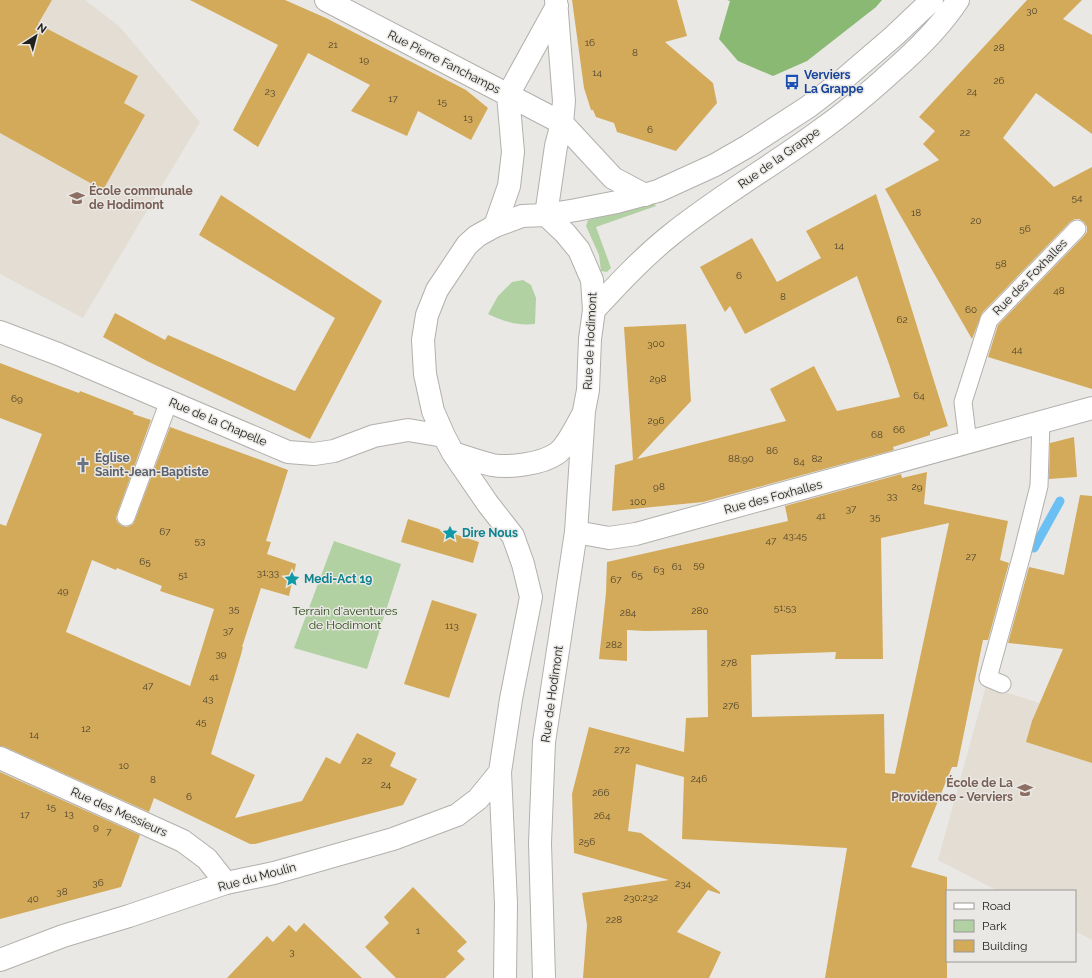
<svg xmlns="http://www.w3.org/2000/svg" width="1092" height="978" viewBox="0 0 1092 978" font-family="Raleway,sans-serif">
<rect width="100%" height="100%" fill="#eae8e4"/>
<!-- built -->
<path fill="#e3ddd3" d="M 0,0 L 85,0 L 119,26 L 200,122 L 83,318 L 0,274 Z
M 986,686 L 1092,720 L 1092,940 L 1075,931 L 1075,891 L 998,891 L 938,860 Z"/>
<!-- green -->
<path fill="#b1d1a2" d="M 654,203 L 656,206 L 596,227 L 611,268 L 607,272 L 601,271 L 599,255 L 586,226 L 588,220 Z
M 523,280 L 531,285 L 536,298 L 535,324 C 517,326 503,321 488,314 L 498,296 L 512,282 Z
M 334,541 L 401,564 L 367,669 L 294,648 Z"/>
<!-- forest -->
<path fill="#89b973" d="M 727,0 L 882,0 L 876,7 L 807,61 L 773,76 L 738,61 L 719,39 L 730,1 Z"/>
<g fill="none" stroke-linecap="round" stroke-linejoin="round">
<!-- stream -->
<path stroke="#6ac0f2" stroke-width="9" d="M 1034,548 L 1060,501"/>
</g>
<!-- building -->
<path fill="#d3aa5a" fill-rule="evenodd" d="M 0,0 L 52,0 L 38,24 L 138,76 L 124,103 L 145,115 L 103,190 L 0,133 Z
M 190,0 L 285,0 L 326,18 L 466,90 L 488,108 L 471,140 L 418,111 L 407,136 L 351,111 L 370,85 L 308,53 L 258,147 L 233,130 L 278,45 Z
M 572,0 L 677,0 L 687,36 L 665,42 L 713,83 L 717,103 L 676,151 L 617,132 L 614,123 L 596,117 L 593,110 L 591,110 L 584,88 Z
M 1027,0 L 1082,0 L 1063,19 L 1092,35 L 1092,134 L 1036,93 L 1003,138 L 1054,187 L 1092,167 L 1092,389 L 988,357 L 998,325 L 1084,236 L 1087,232 L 1087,227 L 1084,222 L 1079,219 L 1075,219 L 1070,222 L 982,313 L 972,339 L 885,189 L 939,160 L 923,144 L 935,131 L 919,117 Z
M 876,194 L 948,426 L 930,432 L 930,435 L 893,447 L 894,450 L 703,502 L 612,511 L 615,465 L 633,460 L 624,327 L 686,324 L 691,401 L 637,459 L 786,421 L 770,389 L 814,366 L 837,411 L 900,397 L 889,364 L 857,276 L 745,334 L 730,306 L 725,312 L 700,267 L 752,238 L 777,282 L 821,258 L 806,231 Z
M 221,195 L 382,301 L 310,439 L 147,361 L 103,337 L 115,313 L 165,340 L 168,335 L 295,391 L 335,318 L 199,235 Z
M 0,363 L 60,386 L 79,393 L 80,391 L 134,412 L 133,414 L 151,420 L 117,514 L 116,519 L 118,523 L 122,526 L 128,527 L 133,524 L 135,520 L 170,427 L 288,470 L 266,541 L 271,542 L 267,554 L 296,564 L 289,596 L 261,588 L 242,647 L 243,647 L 240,658 L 211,754 L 255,775 L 235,818 L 302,801 L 326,757 L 340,764 L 357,733 L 396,753 L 390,766 L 417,779 L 403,805 L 255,844 L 250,844 L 154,798 L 149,812 L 5,747 L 0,746 L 0,524 L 6,526 L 42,434 L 0,418 ZM 92,560 L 116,570 L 117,568 L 162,586 L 160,591 L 214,609 L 190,686 L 66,632 Z
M 1074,437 L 1077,477 L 1049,479 L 1050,443 Z
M 927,472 L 924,504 L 1008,521 L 1000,560 L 1009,563 L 988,640 L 983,640 L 957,767 L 952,767 L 911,867 L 947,877 L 947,978 L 825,978 L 847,848 L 682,839 L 684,777 L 636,764 L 628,831 L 641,833 L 720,892 L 720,894 L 708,890 L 677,932 L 721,952 L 709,978 L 583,978 L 587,925 L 582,893 L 669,880 L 574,853 L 572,794 L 589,727 L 684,752 L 686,718 L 708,717 L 707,630 L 645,631 L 627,630 L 627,661 L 599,659 L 606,593 L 607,562 L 788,521 L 785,506 L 901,474 L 902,478 ZM 949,523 L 895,774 L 885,773 L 884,714 L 752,717 L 751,655 L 836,652 L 835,659 L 883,659 L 881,538 Z
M 1080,495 L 1092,496 L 1092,763 L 1026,742 L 1032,721 L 1063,649 L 1008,643 L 1029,567 L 1064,575 Z
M 408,519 L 479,542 L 473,563 L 401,542 Z
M 432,600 L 477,614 L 449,698 L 404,684 Z
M 0,772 L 140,835 L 121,887 L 0,919 Z
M 413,887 L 467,942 L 457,951 L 465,959 L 445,978 L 396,978 L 365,947 L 389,923 L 384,917 Z
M 304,923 L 362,978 L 227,978 L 267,936 L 273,942 L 289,925 L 296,932 Z"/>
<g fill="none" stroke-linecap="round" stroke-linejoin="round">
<defs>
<path id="lane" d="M 968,443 L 963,402 L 989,320 L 1077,229
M 126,517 L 169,401
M 1002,684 L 988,678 L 1022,554 L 1039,486 L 1041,422"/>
<path id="street" d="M 326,0 L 562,123 L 613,178 L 645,195
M 508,95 L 557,6
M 546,215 L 556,146 L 562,123 L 564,101 L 556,0
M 495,226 L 509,186 L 513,152 L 508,95
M 0,758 L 183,841 L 207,859 L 226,883"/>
<path id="secondary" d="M 594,310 C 619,283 643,257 672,234 C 718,197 770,167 818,132 C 845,113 871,91 895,69 C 919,48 941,26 958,0
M 0,332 L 58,354 L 288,452 L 314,454 L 334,451 L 374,436 L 408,430 L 444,436
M 453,453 C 466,457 479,462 492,465 C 509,468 541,464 556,454 C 566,448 576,427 582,416
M 576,532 L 609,538 L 636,534 L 1092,408
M 0,960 L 63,936 L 129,916 L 226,883 L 274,873 L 393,839 L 457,815 L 478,799 L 500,772
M 505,978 L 506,904 L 500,772 L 511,699 L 531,597 L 523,564 L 513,536 L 488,504 L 453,453 L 444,436 L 433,411 L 425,374 L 423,340 L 427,315 L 437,290 L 467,245 L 477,236 L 495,226 L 522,216 L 546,215 L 576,210 L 617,202 L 658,191 L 715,165 L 748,146 L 808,107 L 838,84 L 894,36 L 932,0
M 544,978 L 540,843 L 544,742 L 576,532 L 584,411 L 588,390 L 590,339 L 594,310 L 592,280 L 579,250 L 565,233 L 546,215"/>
</defs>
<!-- lane casing -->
<use href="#lane" stroke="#b2b0ad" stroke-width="19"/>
<!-- street casing -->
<use href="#street" stroke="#b2b0ad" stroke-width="24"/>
<!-- secondary casing -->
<use href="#secondary" stroke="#b2b0ad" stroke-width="24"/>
<!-- lane -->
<use href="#lane" stroke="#fff" stroke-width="17"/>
<!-- street -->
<use href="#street" stroke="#fff" stroke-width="22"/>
<!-- secondary -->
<use href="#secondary" stroke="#fff" stroke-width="22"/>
</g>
<!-- icons -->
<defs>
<symbol id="bus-bare" viewBox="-9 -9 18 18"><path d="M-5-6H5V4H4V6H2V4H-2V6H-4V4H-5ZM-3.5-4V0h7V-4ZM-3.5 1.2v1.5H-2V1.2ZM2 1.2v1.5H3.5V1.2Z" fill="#1a4fb4" stroke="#eae8e4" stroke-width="2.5" paint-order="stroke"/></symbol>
<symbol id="school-bare" viewBox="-9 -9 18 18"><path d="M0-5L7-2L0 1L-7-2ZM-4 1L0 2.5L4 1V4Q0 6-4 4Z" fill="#8d6e63" stroke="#eae8e4" stroke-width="2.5" paint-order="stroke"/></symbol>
<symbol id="church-bare" viewBox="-9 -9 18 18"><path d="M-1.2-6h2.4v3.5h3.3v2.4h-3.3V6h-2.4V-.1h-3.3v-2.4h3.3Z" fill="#6b7280" stroke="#eae8e4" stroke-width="2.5" paint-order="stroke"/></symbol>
<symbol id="sight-bare" viewBox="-9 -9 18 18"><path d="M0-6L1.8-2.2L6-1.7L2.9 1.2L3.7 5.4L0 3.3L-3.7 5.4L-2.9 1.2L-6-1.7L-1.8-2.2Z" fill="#0f9aa8" stroke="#eae8e4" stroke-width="2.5" paint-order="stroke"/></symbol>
</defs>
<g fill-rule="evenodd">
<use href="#bus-bare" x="781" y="71" width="22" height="22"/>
<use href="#school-bare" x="66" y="187" width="22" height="22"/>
<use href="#church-bare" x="72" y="454" width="22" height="22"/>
<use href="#sight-bare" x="439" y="522" width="22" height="22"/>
<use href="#sight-bare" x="281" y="568" width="22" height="22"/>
<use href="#school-bare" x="1014" y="779" width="22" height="22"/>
</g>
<g text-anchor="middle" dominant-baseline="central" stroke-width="3" stroke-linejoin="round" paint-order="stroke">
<!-- number labels -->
<g font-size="10" fill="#4e432e">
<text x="1032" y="10">30</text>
<text x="590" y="42">16</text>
<text x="333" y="44">21</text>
<text x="999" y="47">28</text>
<text x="635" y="52">8</text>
<text x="364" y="59">19</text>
<text x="597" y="72">14</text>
<text x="999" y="80">26</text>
<text x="270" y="91">23</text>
<text x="972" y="91">24</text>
<text x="393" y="98">17</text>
<text x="442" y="101">15</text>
<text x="468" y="117">13</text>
<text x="650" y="129">6</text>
<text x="965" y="132">22</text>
<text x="1077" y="197">54</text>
<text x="916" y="212">18</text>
<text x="976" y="220">20</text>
<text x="1025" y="228">56</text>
<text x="839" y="245">14</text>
<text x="1001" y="263">58</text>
<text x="739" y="275">6</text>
<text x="1059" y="290">48</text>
<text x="783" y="296">8</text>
<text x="971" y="309">60</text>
<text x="902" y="319">62</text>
<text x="656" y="343">300</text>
<text x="1017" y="349">44</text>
<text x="658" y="378">298</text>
<text x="919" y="395">64</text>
<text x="17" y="398">69</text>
<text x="656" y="420">296</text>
<text x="899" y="429">66</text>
<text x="877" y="434">68</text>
<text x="772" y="450">86</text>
<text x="741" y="458">88;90</text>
<text x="817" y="458">82</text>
<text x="799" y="461">84</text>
<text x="659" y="486">98</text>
<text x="917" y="486">29</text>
<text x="892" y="495">33</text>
<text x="638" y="501">100</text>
<text x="851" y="508">37</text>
<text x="821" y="515">41</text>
<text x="875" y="516">35</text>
<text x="165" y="531">67</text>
<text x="795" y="535">43;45</text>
<text x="200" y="540">53</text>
<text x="771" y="540">47</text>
<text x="971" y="556">27</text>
<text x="145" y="561">65</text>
<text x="699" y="564">59</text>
<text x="677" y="566">61</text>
<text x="659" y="569">63</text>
<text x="268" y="572">31;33</text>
<text x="183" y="574">51</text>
<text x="637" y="574">65</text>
<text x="616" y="579">67</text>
<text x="63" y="590">49</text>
<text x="785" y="607">51;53</text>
<text x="234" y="608">35</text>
<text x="700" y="610">280</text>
<text x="628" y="612">284</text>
<text x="452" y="625">113</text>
<text x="228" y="630">37</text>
<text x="614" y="644">282</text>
<text x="221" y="653">39</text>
<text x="729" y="662">278</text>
<text x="214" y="676">41</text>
<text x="148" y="685">47</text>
<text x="208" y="698">43</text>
<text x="731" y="705">276</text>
<text x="201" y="721">45</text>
<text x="86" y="728">12</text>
<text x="34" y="734">14</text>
<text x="622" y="749">272</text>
<text x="367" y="760">22</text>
<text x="124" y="765">10</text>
<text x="699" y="778">246</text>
<text x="153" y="779">8</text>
<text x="386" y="784">24</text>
<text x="601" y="792">266</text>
<text x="189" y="796">6</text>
<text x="51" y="806">15</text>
<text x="69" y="813">13</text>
<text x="25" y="814">17</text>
<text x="602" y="815">264</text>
<text x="96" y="826">9</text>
<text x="109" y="831">7</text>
<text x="587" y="841">256</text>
<text x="98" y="882">36</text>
<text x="683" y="883">234</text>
<text x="62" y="891">38</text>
<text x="641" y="897">230;232</text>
<text x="33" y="898">40</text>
<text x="614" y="919">228</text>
<text x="418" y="930">1</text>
<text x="292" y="951">3</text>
</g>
<!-- street labels -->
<g font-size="12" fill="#21211f" stroke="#eae8e4">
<text transform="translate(444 62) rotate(27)">Rue Pierre Fanchamps</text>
<text transform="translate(779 158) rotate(-35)">Rue de la Grappe</text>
<text transform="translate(1030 277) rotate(-46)">Rue des Foxhalles</text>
<text transform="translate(590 341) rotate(-87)">Rue de Hodimont</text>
<text transform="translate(218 422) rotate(23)">Rue de la Chapelle</text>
<text transform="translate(773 497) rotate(-15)">Rue des Foxhalles</text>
<text transform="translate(552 694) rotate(-82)">Rue de Hodimont</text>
<text transform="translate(119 812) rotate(24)">Rue des Messieurs</text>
<text transform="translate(257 877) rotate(-15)">Rue du Moulin</text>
</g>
<!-- transit labels -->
<g font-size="12" font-weight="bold" fill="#164399" stroke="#eae8e4" text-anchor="start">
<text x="804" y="75">Verviers<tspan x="804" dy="14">La Grappe</tspan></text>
</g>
<!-- education labels -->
<g font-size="12" font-weight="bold" fill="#785e54" stroke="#eae8e4" text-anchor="start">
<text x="89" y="191">École communale<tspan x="89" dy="14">de Hodimont</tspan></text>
<text x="1013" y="783" text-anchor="end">École de La<tspan x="1013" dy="14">Providence - Verviers</tspan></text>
</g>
<!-- worship labels -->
<g font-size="12" font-weight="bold" fill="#5b616d" stroke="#eae8e4" text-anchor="start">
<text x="95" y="458">Église<tspan x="95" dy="14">Saint-Jean-Baptiste</tspan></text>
</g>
<!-- culture labels -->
<g font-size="12" font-weight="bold" fill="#0d838f" stroke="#eae8e4" text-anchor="start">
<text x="462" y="533">Dire Nous</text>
<text x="304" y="579">Medi-Act 19</text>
</g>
<!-- park labels -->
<g font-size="12" fill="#274615" stroke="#eae8e4">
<text x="345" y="611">Terrain d'aventures<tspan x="345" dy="14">de Hodimont</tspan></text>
</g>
</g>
<!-- legend -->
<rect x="946" y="890" width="130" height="72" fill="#eae8e4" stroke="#9a9895"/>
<rect x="954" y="903" width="20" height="6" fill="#ffffff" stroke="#9a9895"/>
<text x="982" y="910" font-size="12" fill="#21211f">Road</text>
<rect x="954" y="920" width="20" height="12" fill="#b1d1a2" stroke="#9a9895"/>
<text x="982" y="930" font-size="12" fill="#21211f">Park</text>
<rect x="954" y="940" width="20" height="12" fill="#d3aa5a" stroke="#9a9895"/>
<text x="982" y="950" font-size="12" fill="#21211f">Building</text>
<!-- north arrow -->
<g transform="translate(36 36) rotate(36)" stroke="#eae8e4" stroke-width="3" paint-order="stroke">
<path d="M0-3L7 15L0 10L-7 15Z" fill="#21211f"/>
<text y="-6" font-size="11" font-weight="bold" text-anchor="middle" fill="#21211f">N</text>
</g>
</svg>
